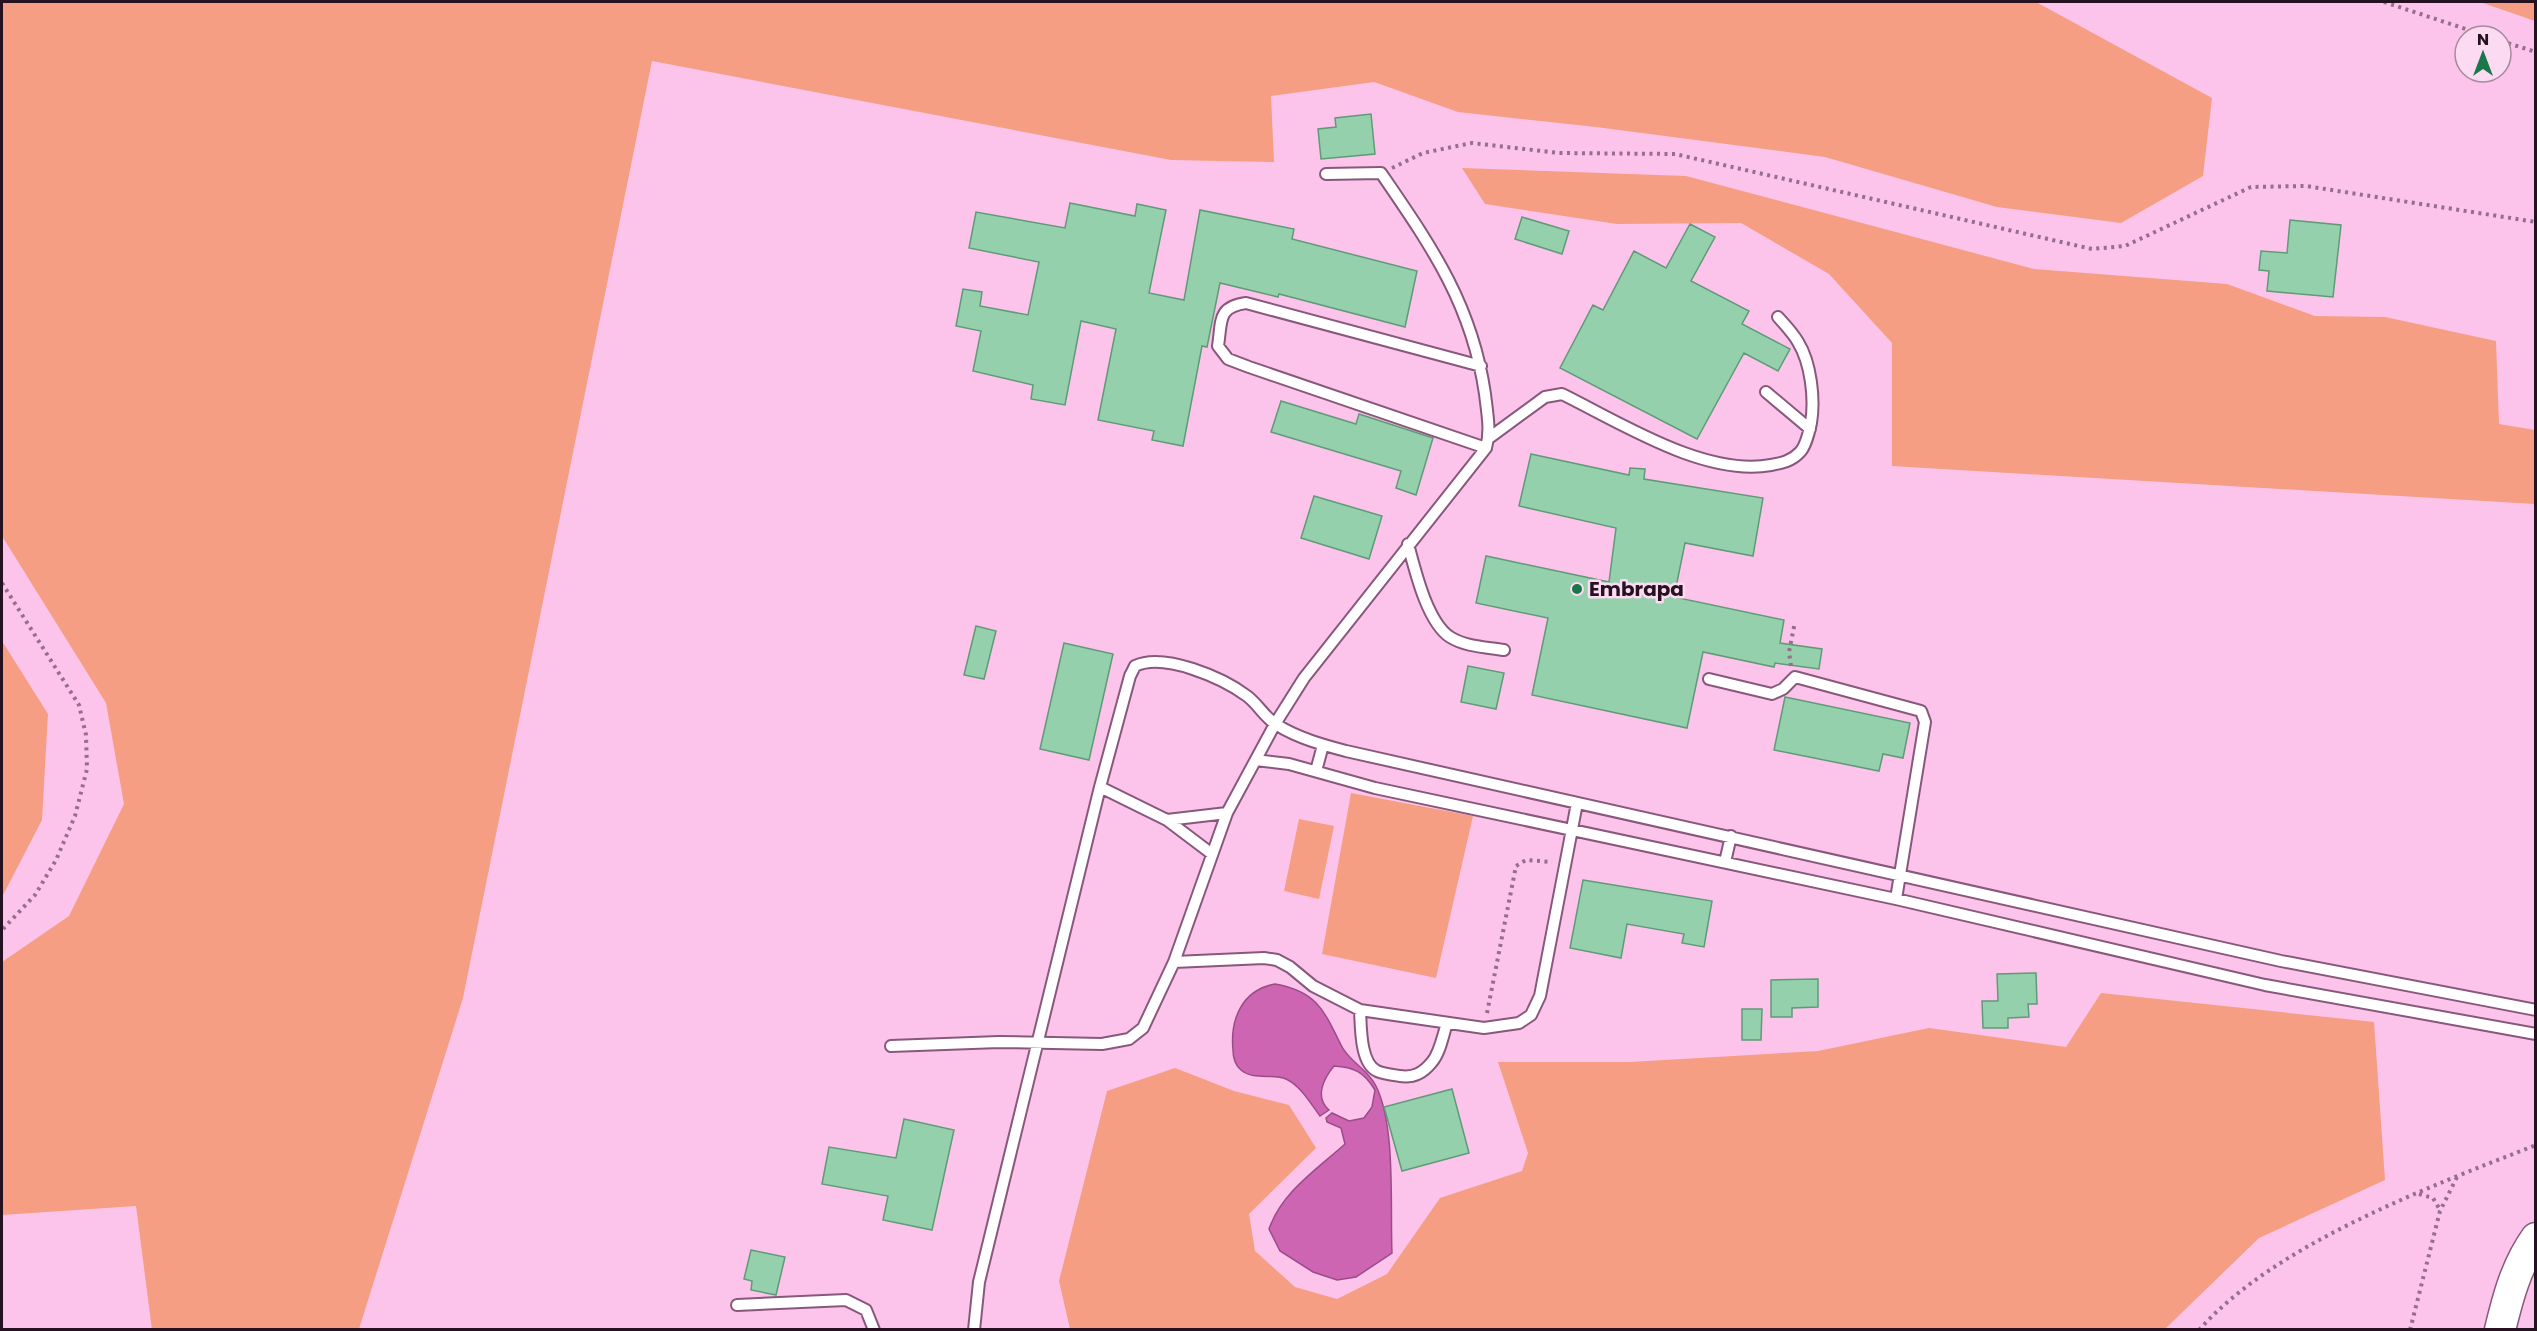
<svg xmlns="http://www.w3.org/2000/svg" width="2537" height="1331" viewBox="0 0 2537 1331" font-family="Poppins,sans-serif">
<rect width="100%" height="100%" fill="#fcc4eb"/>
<!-- green -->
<path fill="#f69e83" d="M 2,2 L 2036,2 L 2212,98 L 2203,176 L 2121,223 L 1997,207 L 1825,157 L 1596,127 L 1458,112 L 1374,82 L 1271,96 L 1274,162 L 1171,160 L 652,61 L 463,998 L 359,1329 L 152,1330 L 136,1206 L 2,1215 L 2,962 L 69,916 L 124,804 L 106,703 L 2,536 Z
M 2480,2 L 2535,2 L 2535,21 Z
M 1462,168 L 1686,176 L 2034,269 L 2227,284 L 2315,316 L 2385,317 L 2496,341 L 2499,424 L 2535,430 L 2535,504 L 1892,466 L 1892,343 L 1829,274 L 1741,223 L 1617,224 L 1485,204 Z
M 2,641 L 48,714 L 42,820 L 2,897 Z
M 1351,793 L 1473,816 L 1436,978 L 1322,954 Z
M 1299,819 L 1334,826 L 1319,899 L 1284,891 Z
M 2101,993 L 2374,1022 L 2385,1180 L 2259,1238 L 2165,1329 L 1070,1329 L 1059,1281 L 1107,1091 L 1175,1068 L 1234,1091 L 1289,1105 L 1316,1148 L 1249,1214 L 1255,1251 L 1295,1287 L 1337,1299 L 1387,1274 L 1440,1198 L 1522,1171 L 1528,1153 L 1498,1062 L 1630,1062 L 1818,1051 L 1929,1028 L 2066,1047 Z"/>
<!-- water -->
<path fill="#ce65b3" stroke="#9b4c87" stroke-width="1.5" d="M 1275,984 C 1316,991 1324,1010 1341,1045 C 1349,1062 1368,1069 1376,1086 C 1396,1126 1390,1207 1392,1253 L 1356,1277 L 1337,1280 L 1313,1272 L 1280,1251 L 1269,1229 C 1282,1192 1316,1170 1345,1144 L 1341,1128 L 1327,1122 L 1326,1118 L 1332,1113 L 1349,1121 L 1364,1118 L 1372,1107 L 1375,1090 C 1364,1072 1354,1067 1334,1066 C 1324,1078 1314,1097 1329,1110 L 1320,1116 C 1311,1104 1300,1085 1286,1079 C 1272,1073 1254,1081 1241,1070 C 1235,1065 1233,1057 1233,1050 C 1230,1019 1242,990 1275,984 Z"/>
<!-- building -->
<path fill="#94d0ac" stroke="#609a79" stroke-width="1.5" d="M 1371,114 L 1375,154 L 1321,159 L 1318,129 L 1336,127 L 1335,118 Z
M 1070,203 L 1135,216 L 1137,204 L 1166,210 L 1149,293 L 1184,300 L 1200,210 L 1294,229 L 1292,239 L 1417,271 L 1405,327 L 1279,294 L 1278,297 L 1220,283 L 1207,347 L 1202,346 L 1183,446 L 1152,440 L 1154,431 L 1098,420 L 1116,329 L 1081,321 L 1065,405 L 1031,399 L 1033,385 L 973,371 L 981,331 L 956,326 L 963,289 L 982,292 L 980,306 L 1028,315 L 1039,262 L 969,248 L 976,212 L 1065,228 Z
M 1522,217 L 1569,231 L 1562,254 L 1515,239 Z
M 2290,220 L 2341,225 L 2333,297 L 2267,291 L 2269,271 L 2259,270 L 2261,251 L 2287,253 Z
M 1690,224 L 1715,237 L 1691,281 L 1749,311 L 1742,324 L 1790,349 L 1778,371 L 1744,353 L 1697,439 L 1560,368 L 1593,305 L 1603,310 L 1634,251 L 1666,268 Z
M 1281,401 L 1356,424 L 1359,414 L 1433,438 L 1416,495 L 1396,488 L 1401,471 L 1271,432 Z
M 1531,454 L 1629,475 L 1630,468 L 1645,469 L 1644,479 L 1763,498 L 1753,556 L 1685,543 L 1674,597 L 1784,620 L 1780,643 L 1822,649 L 1819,669 L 1775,663 L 1774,667 L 1703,652 L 1687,728 L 1532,695 L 1548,618 L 1476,603 L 1486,556 L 1609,582 L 1616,528 L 1519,506 Z
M 1314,496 L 1382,516 L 1369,559 L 1301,538 Z
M 976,626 L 996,631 L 984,679 L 964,675 Z
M 1064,643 L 1113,654 L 1089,760 L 1040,749 Z
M 1468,666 L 1504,673 L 1496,709 L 1461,702 Z
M 1785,697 L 1910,723 L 1903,758 L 1883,754 L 1879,771 L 1774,750 Z
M 1583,880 L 1712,901 L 1704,947 L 1682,943 L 1684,934 L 1627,924 L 1621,958 L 1570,948 Z
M 2036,973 L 2037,1004 L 2028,1004 L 2029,1017 L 2008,1018 L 2008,1028 L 1983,1028 L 1982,1001 L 1998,1001 L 1997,974 Z
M 1818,979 L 1818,1007 L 1792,1008 L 1792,1017 L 1771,1017 L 1771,980 Z
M 1742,1009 L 1762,1009 L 1761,1040 L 1742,1040 Z
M 1452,1089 L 1469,1153 L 1402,1171 L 1384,1107 Z
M 904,1119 L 954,1130 L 932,1230 L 883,1220 L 888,1196 L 822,1184 L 829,1147 L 896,1158 Z
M 751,1250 L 785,1257 L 776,1295 L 751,1290 L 752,1281 L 744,1279 Z"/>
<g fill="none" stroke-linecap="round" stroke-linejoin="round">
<defs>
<path id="service" d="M 1481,366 L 1246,303 C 1217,307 1222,321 1218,346 L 1228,359 L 1249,367 L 1486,448
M 1766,392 L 1810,429
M 1489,438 L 1545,397 L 1562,394 C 1621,423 1705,477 1771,465 C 1782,463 1792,461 1800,452 C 1806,446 1809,432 1811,423 C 1815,399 1811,363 1798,342 C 1793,333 1785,325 1778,317
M 1408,544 C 1415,570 1427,622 1450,637 C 1466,647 1486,647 1504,650
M 1709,679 L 1772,694 L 1783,689 L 1795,677 L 1921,711 L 1925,722 L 1896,899
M 1256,760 L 1289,764 L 1375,788 L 1896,899 L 2265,985 L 2536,1034
M 1316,771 L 1323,745
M 1227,813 L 1167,820 L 1100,787 L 1130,676 L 1135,666 C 1164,652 1223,678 1247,696 C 1258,704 1265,718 1277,725 C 1298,738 1323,745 1346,751 L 2281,961 L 2536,1010
M 1167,820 L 1212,854
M 1725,862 L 1731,836
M 1174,962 L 1264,958 L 1277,960 L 1290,967 L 1313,986 L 1360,1010 L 1484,1028 L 1519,1023 L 1531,1015 L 1540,996 L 1577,803
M 1360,1010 C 1361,1027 1360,1063 1377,1071 C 1384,1074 1393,1075 1400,1076 C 1414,1078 1423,1073 1432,1062 C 1440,1053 1443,1035 1447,1023
M 891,1046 L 999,1042 L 1102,1044 L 1129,1039 L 1143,1028 L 1174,962 L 1227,813 L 1275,724 L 1304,678 L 1486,448 C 1491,430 1487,412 1485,394 C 1472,304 1431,246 1381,173 L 1326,174
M 737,1305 L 846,1300 L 866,1310 L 874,1330
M 974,1330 L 979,1282 L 1100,787"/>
<path id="secondary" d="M 2500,1330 C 2508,1297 2516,1266 2536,1238"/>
</defs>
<!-- service casing -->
<use href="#service" stroke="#88587b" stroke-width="14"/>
<!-- secondary casing -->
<use href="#secondary" stroke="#88587b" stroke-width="33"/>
<!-- path -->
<path stroke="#956e89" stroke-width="4" stroke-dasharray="3 4.5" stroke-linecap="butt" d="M 2384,2 L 2487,36
M 2501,41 L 2536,52
M 1392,168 L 1423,153 L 1472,143 L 1559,153 L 1675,154 L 2092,249 L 2125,246 L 2251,187 L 2306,186 L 2536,222
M 2,583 L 79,705 L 86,735 L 87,769 L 75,816 L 56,860 L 35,895 L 2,930
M 1791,666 L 1789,652 L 1795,622
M 1487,1013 L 1516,866 L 1526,860 L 1552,862
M 2419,1194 L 2433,1198 L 2440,1210
M 2199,1330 C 2275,1244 2429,1187 2536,1145
M 2410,1330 L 2440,1211 L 2457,1177"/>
<!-- service -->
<use href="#service" stroke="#fff" stroke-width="10"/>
<!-- secondary -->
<use href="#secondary" stroke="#fff" stroke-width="30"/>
</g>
<!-- markers -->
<circle fill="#1a774c" stroke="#fcdaf1" stroke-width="2" cx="1577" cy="589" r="6"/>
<g text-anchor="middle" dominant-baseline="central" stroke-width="5" stroke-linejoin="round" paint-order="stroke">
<!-- poi labels -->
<g font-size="20" font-weight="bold" fill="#25111f" stroke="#fcdaf1" text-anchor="start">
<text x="1589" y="589">Embrapa</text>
</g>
</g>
<!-- border -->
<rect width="2537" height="1331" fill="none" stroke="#25111f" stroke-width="6"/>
<!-- north arrow -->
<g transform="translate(2483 54)"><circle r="28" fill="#fcdaf1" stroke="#a68a9d" stroke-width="1.5"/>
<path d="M0-4.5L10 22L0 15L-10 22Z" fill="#1a774c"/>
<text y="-9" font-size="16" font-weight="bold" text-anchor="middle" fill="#25111f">N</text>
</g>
</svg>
